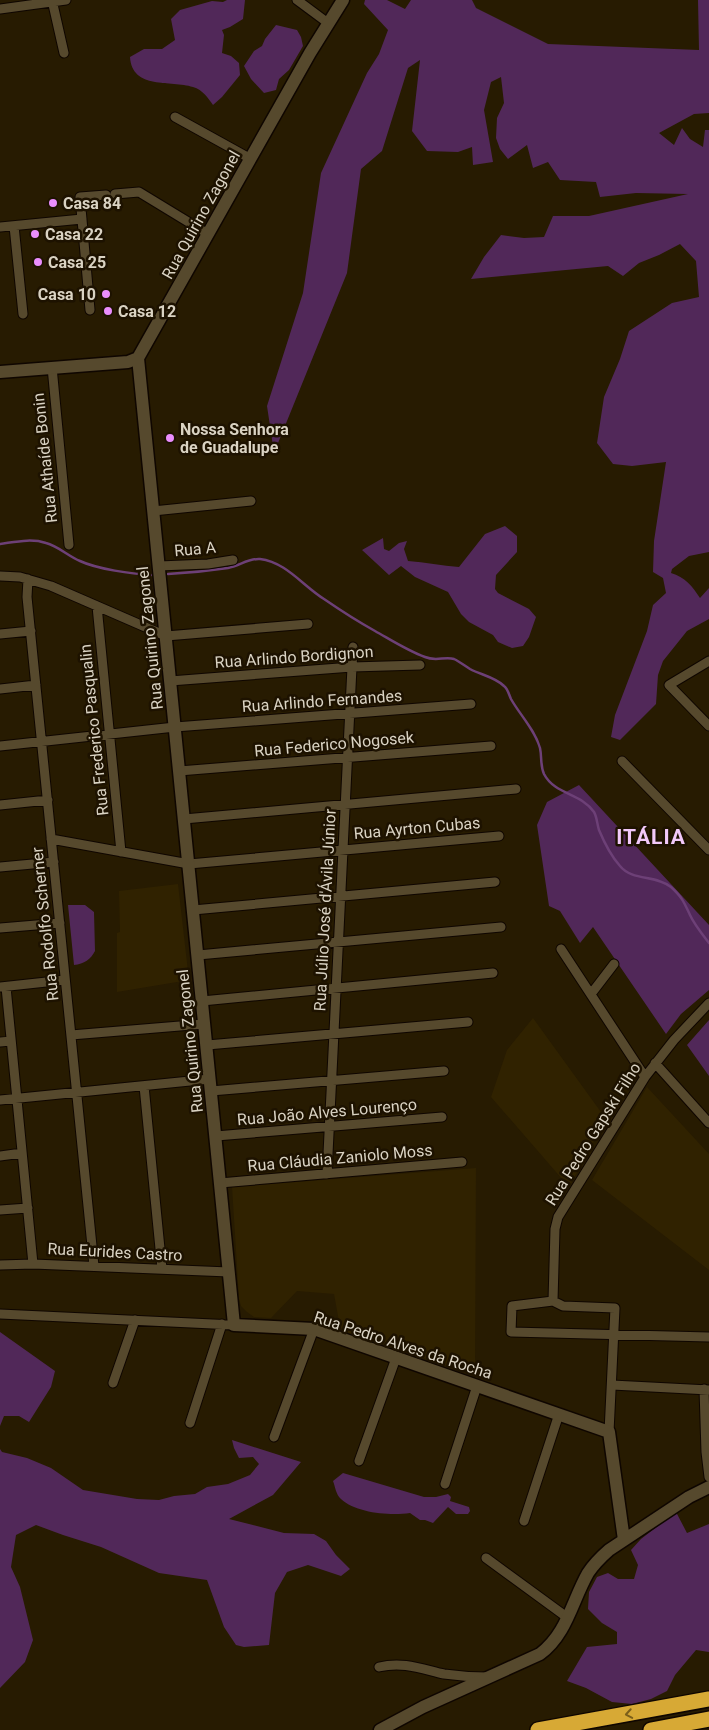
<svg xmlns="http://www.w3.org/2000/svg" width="709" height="1730" viewBox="0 0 709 1730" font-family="Roboto,sans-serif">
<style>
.built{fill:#302200}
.green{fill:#512859}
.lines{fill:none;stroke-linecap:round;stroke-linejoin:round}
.stream{stroke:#6d4077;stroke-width:2.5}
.street-casing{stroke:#0f0600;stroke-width:11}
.secondary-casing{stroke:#0f0600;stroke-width:15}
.highway-casing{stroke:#0f0600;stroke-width:18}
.street{stroke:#56492d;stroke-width:9}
.secondary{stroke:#56492d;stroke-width:12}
.highway{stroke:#d7a935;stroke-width:15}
.oneway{stroke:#7a5e1a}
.poi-dot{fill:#ea8dfd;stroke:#1d1200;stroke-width:2}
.labels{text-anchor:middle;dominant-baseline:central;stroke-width:5;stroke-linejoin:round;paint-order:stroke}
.poi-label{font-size:16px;font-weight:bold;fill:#dad3c3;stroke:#1d1200;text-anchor:start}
.street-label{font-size:16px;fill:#dad3c3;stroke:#1d1200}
.district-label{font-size:21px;font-weight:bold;letter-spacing:1px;fill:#f2c9fa;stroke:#1d1200}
</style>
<rect width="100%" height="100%" fill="#271b01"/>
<path class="built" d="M 178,884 L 189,980 L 117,992 L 117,933 L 120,932 L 119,891 Z
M 533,1018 L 606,1119 L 569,1187 L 491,1097 L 507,1050 Z
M 647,1087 L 709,1154 L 709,1270 L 592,1180 Z
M 476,1168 L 475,1375 L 347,1332 L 340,1327 L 334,1294 L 297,1291 L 271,1318 L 254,1317 L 247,1312 L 241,1306 L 239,1299 L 232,1187 Z"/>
<path class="green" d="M 227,0 L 245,0 L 243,19 L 230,27 L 222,30 L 224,35 L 222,53 L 231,56 L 239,63 L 240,75 L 222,97 L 213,105 C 208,98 203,90 193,87 C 171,80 132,90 130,57 L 144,49 L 162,49 L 175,40 L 171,19 L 180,10 L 212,1 L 223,2 Z
M 365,0 L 387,0 L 405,9 L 411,0 L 472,0 L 476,8 L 548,44 L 699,50 L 698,0 L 709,0 L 709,113 L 694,114 L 659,133 L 674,145 L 682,128 L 690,139 L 703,147 L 705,130 L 709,130 L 709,552 L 689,556 L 672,569 L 671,573 C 685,577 692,586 700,598 L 709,588 L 709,619 L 687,631 L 663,661 L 658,675 L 656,704 L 620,740 L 611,737 L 615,715 L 647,631 L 653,605 L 666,593 L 663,578 L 653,572 L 654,541 L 666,462 L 632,466 L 613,464 L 597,443 L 604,397 L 620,359 L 629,331 L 672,303 L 699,297 L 696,261 L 680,244 L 659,255 L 639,263 L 623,276 L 608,266 L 471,279 L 484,257 L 501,235 L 524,238 L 544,237 L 553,216 L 589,216 L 688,194 L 636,193 L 600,197 L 596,182 L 560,180 L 548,162 L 533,168 L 527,145 L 508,159 L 500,149 L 496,138 L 497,118 L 504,103 L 501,77 L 491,82 L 484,110 L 493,162 L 473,165 L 472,147 L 458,152 L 427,151 L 412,131 L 420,60 L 408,68 L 382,151 L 361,169 L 347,273 L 274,453 L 267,406 L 303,293 L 321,173 L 367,73 L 379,54 L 388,30 L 364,4 Z
M 276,25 L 297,30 L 301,37 L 303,46 L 289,70 L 279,79 L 276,90 L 264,93 L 251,79 L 244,66 L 254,51 L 262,46 L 265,39 Z
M 505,526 L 517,536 L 517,552 L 496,575 L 495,589 L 498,593 L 529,609 L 536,617 L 529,637 L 523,646 L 512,648 L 498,642 L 493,635 L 469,622 L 461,614 L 448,592 L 415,577 L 401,566 L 389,575 L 362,550 L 383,538 L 384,549 L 389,551 L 399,543 L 407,541 L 404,549 L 408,561 C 425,562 442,566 459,567 L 485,534 Z
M 579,785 L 709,925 L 709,990 L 681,1014 L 666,1034 L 593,927 L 580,943 L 560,911 L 549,906 L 537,825 L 547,802 Z
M 68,905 L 85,905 L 94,912 L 95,951 C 91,959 84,964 74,965 Z
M 709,1020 L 709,1076 L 687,1045 Z
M 0,1332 L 55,1371 L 51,1387 L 29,1422 L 19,1416 L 4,1416 L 0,1426 Z
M 232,1440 L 301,1462 L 273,1495 L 229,1519 L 284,1533 L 314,1534 L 326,1541 L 336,1555 L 350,1569 L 341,1576 L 308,1565 L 287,1572 L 275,1593 L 269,1645 L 244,1647 L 236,1645 L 224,1627 L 207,1580 L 159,1573 L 101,1547 L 63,1535 L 36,1525 L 16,1535 L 11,1567 L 20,1587 L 33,1640 L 25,1662 L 0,1688 L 0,1449 L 2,1452 L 27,1458 L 51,1468 L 83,1490 L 137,1499 L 159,1500 L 174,1496 L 195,1494 L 207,1487 L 228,1484 L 250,1475 L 259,1464 L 253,1457 L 239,1458 L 234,1448 Z
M 343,1473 L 424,1497 L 436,1497 L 448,1494 L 451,1497 L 450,1501 L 469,1507 L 470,1511 L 468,1514 L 456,1514 L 448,1507 L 433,1523 L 425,1520 L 420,1520 L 410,1513 C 390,1516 356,1513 341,1499 C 336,1495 335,1486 333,1481 Z
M 676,1512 L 687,1533 L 709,1524 L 709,1652 L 696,1650 L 675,1675 L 667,1691 L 651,1699 L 632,1704 L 612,1702 L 586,1688 L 567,1681 L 587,1647 L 617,1644 L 617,1632 L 602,1623 L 588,1609 L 589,1592 L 597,1577 L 608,1573 L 618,1579 L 634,1579 L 638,1565 L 631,1550 L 641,1539 Z"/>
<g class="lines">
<path class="stream" d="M 0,544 C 15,542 31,538 46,543 C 58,546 68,556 80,561 C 97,569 132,574 151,575
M 168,574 C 188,573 208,571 228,568 C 239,566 249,558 260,559 C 286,562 303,586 324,599 C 340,610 357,621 375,631 C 391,640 408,651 425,657 C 436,662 445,656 454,659 C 460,662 465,666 470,669 C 481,675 495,677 504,686 C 508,689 509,695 511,699 C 520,715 535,730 540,748 C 542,757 540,765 544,774 C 555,795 581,793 594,812 C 597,817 597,824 599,830 C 604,842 611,856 620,866 C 632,881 656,875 671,887 C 682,897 684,902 690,915 C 694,924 702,934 709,943"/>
<defs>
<path id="street" d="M 52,0 L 64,53
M 297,0 L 328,23
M 0,9 L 66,0
M 175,117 L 251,159
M 115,194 L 139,192 L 208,234
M 14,226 L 23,314
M 0,227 L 82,219
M 90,310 L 80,197 L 106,195
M 52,367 L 69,545
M 153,511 L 251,501
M 159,566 L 208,564 L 233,560
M 0,576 L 20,577 L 51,586 L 166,636 L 308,624
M 28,579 L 27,597 L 94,1266
M 97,606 L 121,852
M 0,634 L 31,631
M 709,661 L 669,685 L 709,726
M 170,681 L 352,667 L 420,665
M 0,689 L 36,685
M 0,746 L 175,727 L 471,704
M 622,761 L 709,850
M 179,771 L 491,746
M 0,805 L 48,800
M 184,819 L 516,789
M 51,839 L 189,864 L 499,836
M 0,867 L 54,862
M 193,910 L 495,882
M 0,928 L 60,923
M 561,949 L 645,1077
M 198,955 L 501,927
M 0,987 L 65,980
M 6,987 L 33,1264
M 591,994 L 614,964
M 202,1001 L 493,973
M 71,1035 L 204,1024
M 0,1042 L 11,1041
M 207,1045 L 468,1022
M 655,1063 L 709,1123
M 144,1086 L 162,1269
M 211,1091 L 444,1071
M 0,1100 L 210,1079
M 216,1136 L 442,1117
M 0,1156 L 22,1153
M 327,1174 L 353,647
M 220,1183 L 462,1162
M 0,1210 L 28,1208
M 0,1265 L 33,1264 L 229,1272
M 553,1301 L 555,1229 L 558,1217 L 645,1077 L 674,1040 L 709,1003
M 553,1301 L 512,1306 L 511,1332 L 709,1337
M 553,1301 L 563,1306 L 615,1308 L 609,1432
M 0,1314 L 234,1325
M 113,1383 L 135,1320
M 612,1385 L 709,1390
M 704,1389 L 706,1452 L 709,1477
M 190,1423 L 222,1324
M 274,1437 L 314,1329
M 359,1461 L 396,1358
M 445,1484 L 477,1386
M 524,1521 L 559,1414
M 486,1558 L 568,1618
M 379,1667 C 403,1661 422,1669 444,1674 C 458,1676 473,1677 487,1677"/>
<path id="secondary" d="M 343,0 L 310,53 L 138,358 L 234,1325 L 314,1329 L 609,1432 L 624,1540
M 0,372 L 128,362 L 138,358
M 380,1730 L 423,1707 L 540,1654 C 567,1634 572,1601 588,1573 C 594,1564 601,1557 609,1550 L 689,1497 L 709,1487"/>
<path id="highway" d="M 538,1730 L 709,1699
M 651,1730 L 709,1719"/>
</defs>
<use href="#street" class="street-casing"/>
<use href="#secondary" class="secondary-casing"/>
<use href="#highway" class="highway-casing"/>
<use href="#street" class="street"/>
<use href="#secondary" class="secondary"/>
<use href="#highway" class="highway"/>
</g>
<defs><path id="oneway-chevron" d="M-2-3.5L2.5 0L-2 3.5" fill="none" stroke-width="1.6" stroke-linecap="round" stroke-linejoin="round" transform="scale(1.25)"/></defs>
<use class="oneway" href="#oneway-chevron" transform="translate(629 1714) rotate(170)"/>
<g class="poi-dot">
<circle cx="53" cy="203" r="5"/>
<circle cx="35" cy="234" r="5"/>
<circle cx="38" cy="262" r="5"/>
<circle cx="106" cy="294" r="5"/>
<circle cx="108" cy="311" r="5"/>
<circle cx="170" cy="438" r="5"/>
</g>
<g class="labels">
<g class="poi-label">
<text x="63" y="203">Casa 84</text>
<text x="45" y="234">Casa 22</text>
<text x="48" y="262">Casa 25</text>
<text x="96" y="294" text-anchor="end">Casa 10</text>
<text x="118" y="311">Casa 12</text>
<text x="180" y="429">Nossa Senhora<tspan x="180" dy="18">de Guadalupe</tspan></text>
</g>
<g class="street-label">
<text transform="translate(201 215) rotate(-61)">Rua Quirino Zagonel</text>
<text transform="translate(45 458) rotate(-96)">Rua Athaíde Bonin</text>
<text transform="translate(195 549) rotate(-5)">Rua A</text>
<text transform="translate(150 638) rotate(-96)">Rua Quirino Zagonel</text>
<text transform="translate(294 657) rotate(-4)">Rua Arlindo Bordignon</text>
<text transform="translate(322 701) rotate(-4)">Rua Arlindo Fernandes</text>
<text transform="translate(94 730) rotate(-96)">Rua Frederico Pasqualin</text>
<text transform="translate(334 744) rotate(-5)">Rua Federico Nogosek</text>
<text transform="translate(417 828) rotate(-5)">Rua Ayrton Cubas</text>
<text transform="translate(325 910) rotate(-87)">Rua Júlio José d'Ávila Júnior</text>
<text transform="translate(45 924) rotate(-96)">Rua Rodolfo Scherner</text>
<text transform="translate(190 1041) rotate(-96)">Rua Quirino Zagonel</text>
<text transform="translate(327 1112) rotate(-5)">Rua João Alves Lourenço</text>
<text transform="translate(593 1134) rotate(-58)">Rua Pedro Gapski Filho</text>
<text transform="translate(340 1158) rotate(-5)">Rua Cláudia Zaniolo Moss</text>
<text transform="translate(115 1252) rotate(3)">Rua Eurides Castro</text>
<text transform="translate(403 1345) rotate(18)">Rua Pedro Alves da Rocha</text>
</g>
<g class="district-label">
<text x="651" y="837">ITÁLIA</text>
</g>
</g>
</svg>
